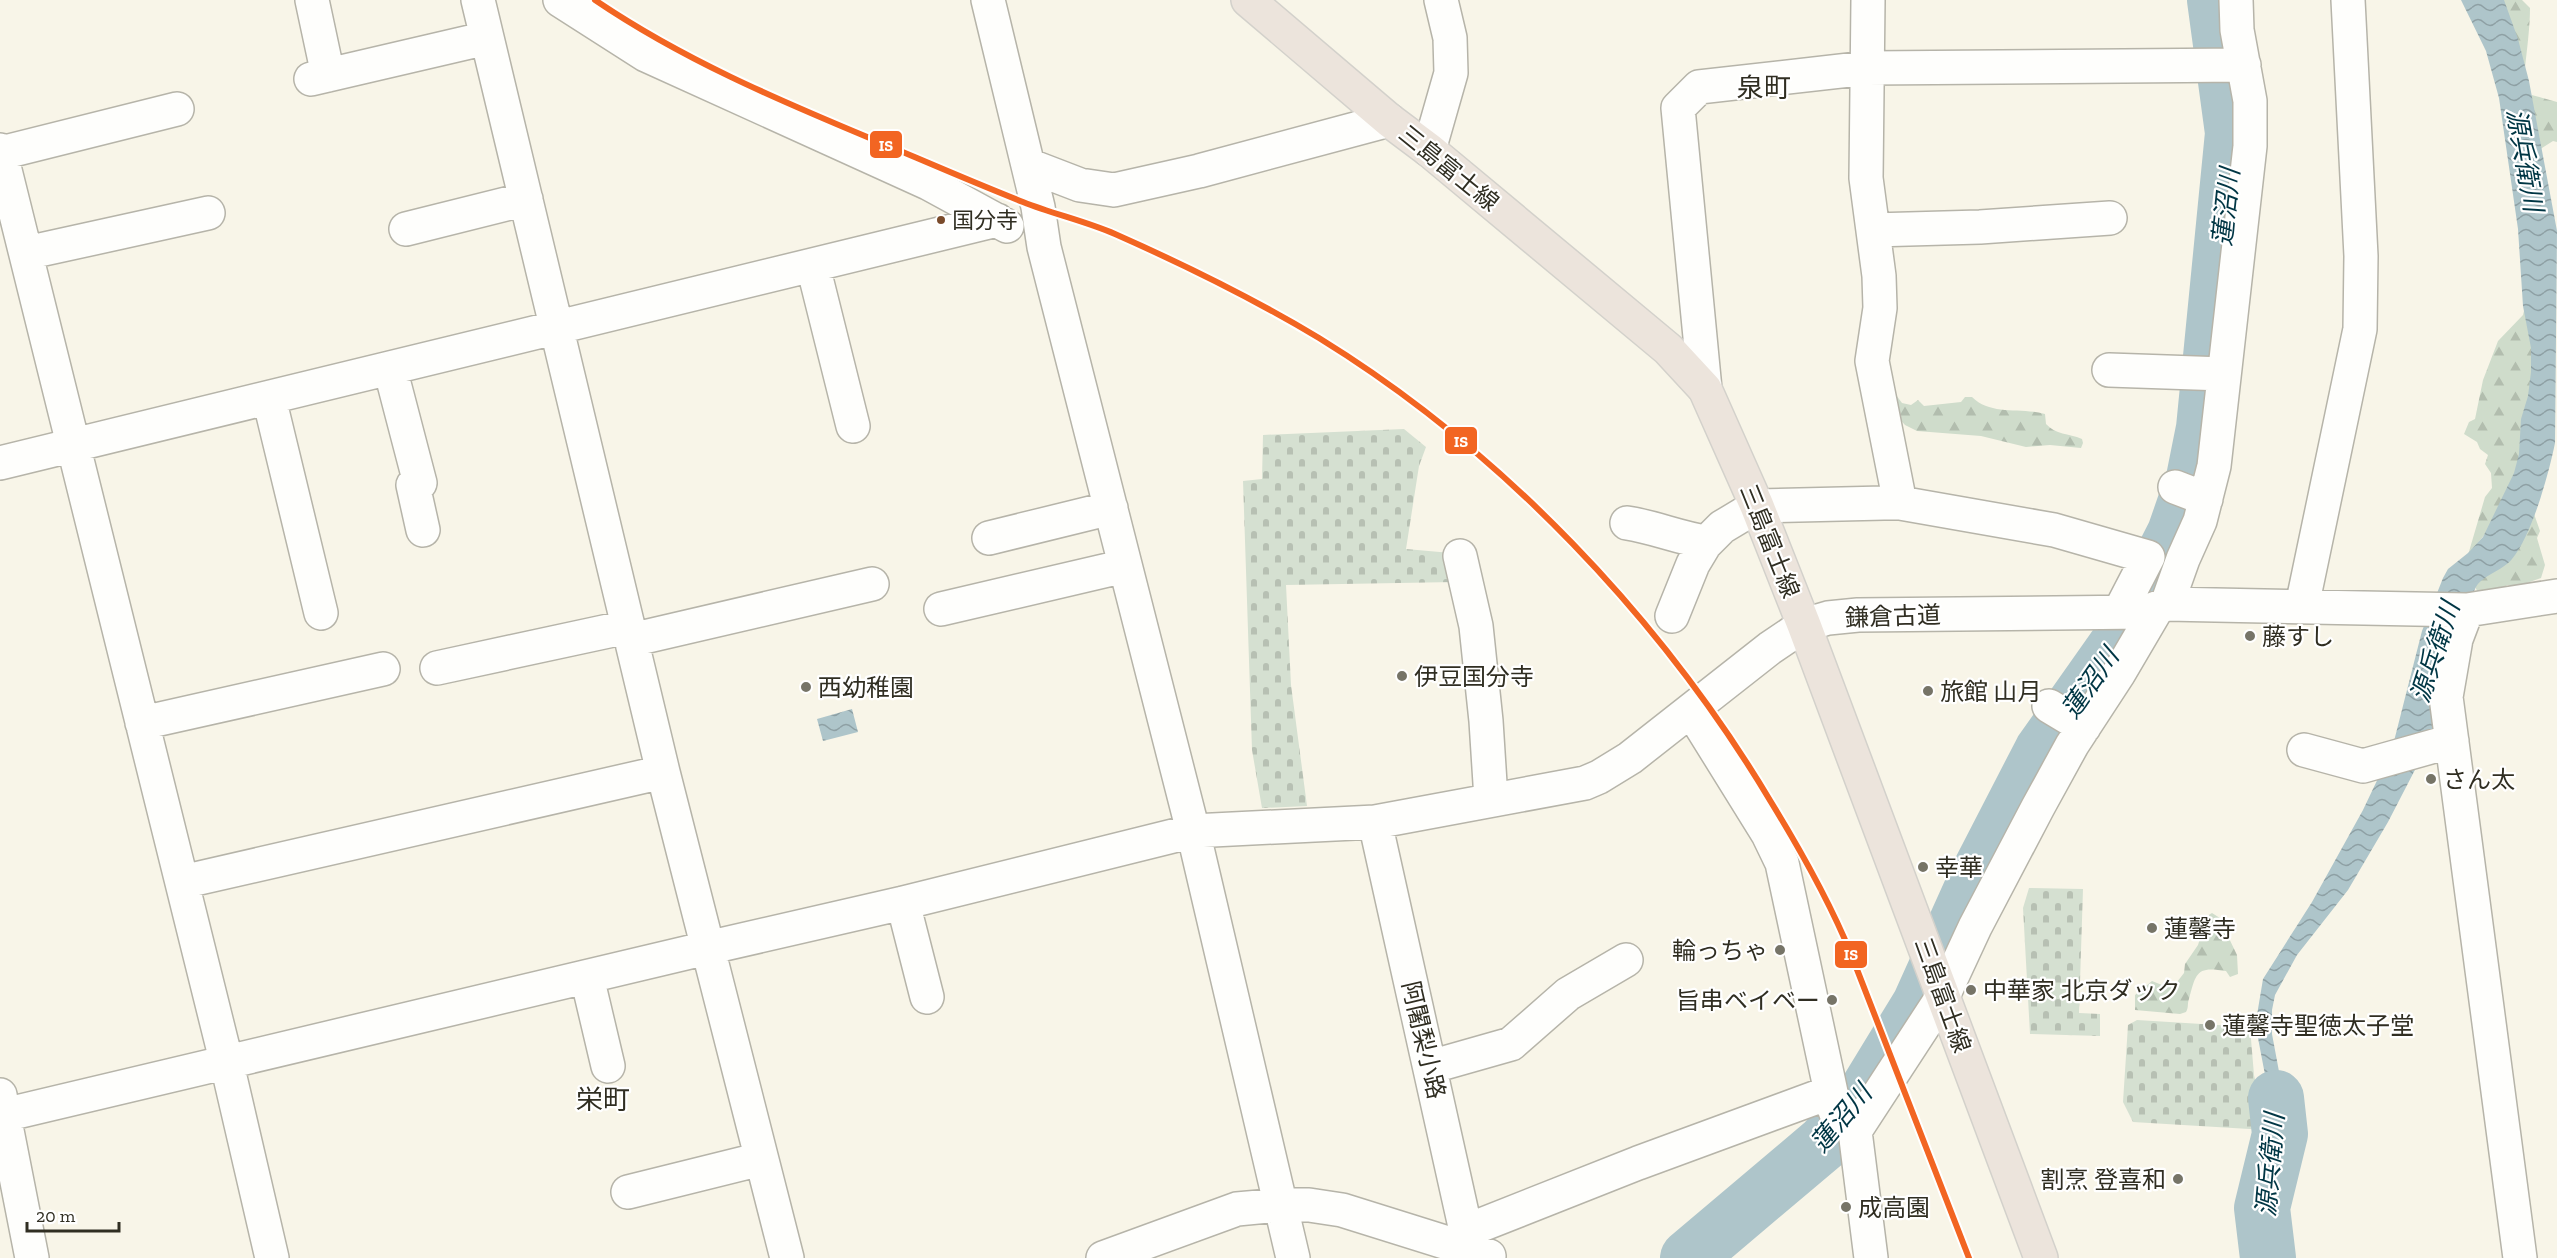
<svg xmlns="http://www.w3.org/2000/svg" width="2557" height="1258" viewBox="0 0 2557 1258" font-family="'Zilla Slab','Noto Sans JP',serif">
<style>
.forest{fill:url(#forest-firs)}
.cemetery{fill:url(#cemetery-stones)}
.water{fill:url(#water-waves)}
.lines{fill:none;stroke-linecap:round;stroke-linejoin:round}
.river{stroke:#aec5ca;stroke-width:56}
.minor-casing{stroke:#b6b4a9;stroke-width:36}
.major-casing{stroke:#d3d1cb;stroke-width:36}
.minor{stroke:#fefefc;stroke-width:33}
.major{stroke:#ece4dc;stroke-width:33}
.rail-1-casing{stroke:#fff;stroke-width:10}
.rail-1{stroke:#f26522;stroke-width:6}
.bus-dot{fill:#7a4b2a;stroke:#fff;stroke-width:2}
.poi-dot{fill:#767467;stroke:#fff;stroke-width:2}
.labels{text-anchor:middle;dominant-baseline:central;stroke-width:4.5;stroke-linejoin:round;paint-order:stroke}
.bus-label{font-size:22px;fill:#302e22;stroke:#fff;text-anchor:start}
.street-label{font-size:24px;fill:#302e22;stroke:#fff}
.poi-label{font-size:24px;fill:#302e22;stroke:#fff;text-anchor:start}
.water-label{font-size:26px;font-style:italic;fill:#003644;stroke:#fff}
.quarter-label{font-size:27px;fill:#302e22;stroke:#fff}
.line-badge{stroke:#fff;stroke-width:2}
.badge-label{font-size:16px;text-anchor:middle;font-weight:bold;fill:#fff}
</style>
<defs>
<pattern id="forest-firs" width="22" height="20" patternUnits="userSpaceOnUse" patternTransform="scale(1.5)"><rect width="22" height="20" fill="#cfdccb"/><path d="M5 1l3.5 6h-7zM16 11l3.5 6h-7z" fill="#b2bdae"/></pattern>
<pattern id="cemetery-stones" width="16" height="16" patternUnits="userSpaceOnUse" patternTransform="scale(1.5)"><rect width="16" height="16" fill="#d5e0d1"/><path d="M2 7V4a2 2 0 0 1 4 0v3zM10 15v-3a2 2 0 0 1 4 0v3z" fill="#b7c0b3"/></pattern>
<pattern id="water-waves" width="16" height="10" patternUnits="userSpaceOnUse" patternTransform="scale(1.5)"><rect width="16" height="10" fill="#aec5ca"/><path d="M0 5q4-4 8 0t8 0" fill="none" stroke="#8ea0a4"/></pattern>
</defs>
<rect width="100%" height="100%" fill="#f8f5e8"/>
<path class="forest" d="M 2488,0 L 2522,0 L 2530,8 C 2530,27 2527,49 2525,68 Z
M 2528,94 L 2557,102 L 2557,142 L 2553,141 L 2539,150 Z
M 2519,234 L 2541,316 L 2522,449 L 2507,507 L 2468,555 L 2485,497 L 2492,488 L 2491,473 L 2485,464 L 2488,455 L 2480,449 L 2477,442 L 2464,434 L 2469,422 L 2475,419 L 2483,380 L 2498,341 L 2523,315 L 2527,298 Z
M 1896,395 L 1902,403 L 1911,405 L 1918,400 L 1924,406 L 1961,402 L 1965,397 L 1972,397 C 1991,416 2020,407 2045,414 L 2046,424 C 2056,435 2068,433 2082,439 L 2083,443 L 2081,448 L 2050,445 L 2026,447 L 1981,436 L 1917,431 L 1905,425 L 1898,417 L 1894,399 Z
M 2533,511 L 2540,531 L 2537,538 L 2545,565 L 2541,578 L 2521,585 L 2507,585 L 2497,596 L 2488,597 L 2477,591 L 2475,586 Z
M 2212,913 L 2223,920 L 2225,930 L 2237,955 L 2238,974 L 2230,977 L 2226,971 C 2197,966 2196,972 2189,999 C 2187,1004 2189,1007 2186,1012 L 2180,1014 L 2135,1010 L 2135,995 L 2152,981 L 2162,985 L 2177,982 L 2184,973 L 2185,964 L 2198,945 L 2207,916 Z"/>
<path class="cemetery" d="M 1404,429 L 1426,447 L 1419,466 L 1406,549 L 1451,553 L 1455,582 L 1286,585 L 1291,685 L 1307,806 L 1262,808 L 1252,750 L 1243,481 L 1262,479 L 1263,435 Z
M 2029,888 L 2083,889 L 2079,1013 L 2100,1014 L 2100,1036 L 2030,1034 L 2023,908 Z
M 2137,1020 L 2250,1027 L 2254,1075 L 2266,1130 L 2133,1122 L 2123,1102 L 2128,1025 Z"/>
<path class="water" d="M 2461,0 L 2504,0 L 2518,39 L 2529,81 L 2557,231 L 2555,443 C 2549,473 2532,535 2512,559 C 2502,571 2483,575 2476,587 C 2457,625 2446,682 2433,724 L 2433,735 L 2388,822 L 2348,890 L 2297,955 L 2275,995 L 2272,1010 L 2272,1034 L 2289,1125 L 2272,1173 L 2266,1171 L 2275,1139 L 2274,1122 L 2258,1038 L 2257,1015 L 2263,979 L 2312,902 L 2363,810 L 2392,749 L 2422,631 L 2443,578 L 2448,569 L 2468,553 L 2483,537 L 2514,473 L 2519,454 L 2521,419 L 2528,396 L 2531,372 L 2531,348 L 2523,306 L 2518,229 L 2499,98 L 2486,51 Z
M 852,709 L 858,732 L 823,741 L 817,719 Z"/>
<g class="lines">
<path class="river" d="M 1688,1258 L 1824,1143 L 1859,1104 L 1920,1004 L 1979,873 L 2042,751 L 2121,639 L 2175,533 L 2194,478 L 2204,428 L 2233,133 L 2215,0
M 2268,1258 L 2262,1208 L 2280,1134 L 2276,1098"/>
<defs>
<path id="minor" d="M 312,0 L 328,75
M 478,0 L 663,772 L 787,1258
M 560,0 L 646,55 L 928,183 L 1007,226
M 988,0 L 1038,207 L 1044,247 L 1193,831 L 1293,1258
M 1868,0 L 1866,178 L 1879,276 L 1880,308 L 1872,361 L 1900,503
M 311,79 L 487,38
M 0,150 L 227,1064 L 272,1258
M 1429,150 L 1451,73 L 1450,38 L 1441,0
M 1,153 L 177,109
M 1028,165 L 1080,185 L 1114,190 L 1199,171 L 1389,120
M 406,229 L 526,199
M 1873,230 L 1980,227 L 2110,218
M 26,253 L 208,213
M 813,266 L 853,426
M 390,368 L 420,483 L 413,485 L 423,530
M 2109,370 L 2224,374
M 1705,389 L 1678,108 L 1699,87 L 1867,68 L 2244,65
M 269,398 L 321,613
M 0,463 L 997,220
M 2175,487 L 2206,499
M 1627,523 C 1654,527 1679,538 1706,542
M 989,538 L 1111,508
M 1460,556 L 1476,626 L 1486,721 L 1491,799
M 2167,604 L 2183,559 L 2200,521 L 2214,466 L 2250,146 L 2250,101 L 2237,30 L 2236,0
M 2302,606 L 2360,329 L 2361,256 L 2348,0
M 941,609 L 1125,566
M 2467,610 L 2456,639 L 2446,697 L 2520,1258
M 1672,616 L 1693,564 L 1705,544 L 1722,527 L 1757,506 L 1884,503 L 1900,503 L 2054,530 L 2148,557 L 2120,611
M 631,640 L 872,584
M 437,668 L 627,627
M 2049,706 L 2084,727
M 1691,710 L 1768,834 L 1782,863 L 1835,1111 L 1855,1131 L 1871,1258
M 142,723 L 383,669
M 2304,750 L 2363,766 L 2452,741
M 1375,822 L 1472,1258
M 182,882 L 663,772
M 903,903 L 927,997
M 587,977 L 608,1066
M 1430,1067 L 1511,1044 L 1568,994 L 1626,960
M 0,1095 L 32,1258
M 0,1116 L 707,948 L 903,903 L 1193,831 L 1375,822 L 1585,783 L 1599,777 L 1630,758 L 1770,648 L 1804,625 L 1828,618 L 1858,615 L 2146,612 L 2167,604 L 2467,610 L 2557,596
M 1855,1131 L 1943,996 L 1975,927 L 2038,807 L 2072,745 L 2119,673 L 2156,610
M 628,1192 L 761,1159
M 1466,1231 L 1638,1163 L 1831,1092
M 1103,1258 L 1237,1209 L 1280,1205 L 1309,1205 L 1342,1210 L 1489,1256"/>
<path id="major" d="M 1248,0 L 1389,120 L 1429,150 L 1668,349 L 1705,389 L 1757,506 L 1804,625 L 2041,1258"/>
</defs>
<use href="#minor" class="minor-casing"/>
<use href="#major" class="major-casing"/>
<use href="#minor" class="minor"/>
<use href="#major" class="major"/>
<defs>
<path id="rail-1" d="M 595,0 C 682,59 776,99 872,139 C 922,160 972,182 1023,202 C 1053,214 1085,221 1115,234 C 1185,265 1254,299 1319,338 C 1501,450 1662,619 1771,802 C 1801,851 1829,900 1851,954 L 1969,1258"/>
</defs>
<use href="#rail-1" class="rail-1-casing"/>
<use href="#rail-1" class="rail-1"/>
</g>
<circle class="bus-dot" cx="941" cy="220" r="5"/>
<g class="poi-dot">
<circle cx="2250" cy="636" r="6"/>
<circle cx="1402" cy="676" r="6"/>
<circle cx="806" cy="687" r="6"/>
<circle cx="1928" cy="691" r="6"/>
<circle cx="2431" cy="779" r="6"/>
<circle cx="1923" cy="867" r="6"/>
<circle cx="2152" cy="928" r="6"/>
<circle cx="1780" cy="950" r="6"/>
<circle cx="1971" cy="990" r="6"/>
<circle cx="1832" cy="1000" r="6"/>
<circle cx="2210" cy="1025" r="6"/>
<circle cx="2178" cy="1179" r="6"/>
<circle cx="1846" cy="1207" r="6"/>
</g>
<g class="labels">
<g class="bus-label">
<text x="952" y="220">国分寺</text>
</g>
<g class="street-label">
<text transform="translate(1449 168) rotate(39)">三島富士線</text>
<text transform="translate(1770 541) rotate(68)">三島富士線</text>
<text transform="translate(1893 616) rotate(-2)">鎌倉古道</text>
<text transform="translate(1943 995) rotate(70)">三島富士線</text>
<text transform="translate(1424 1040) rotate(77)">阿闍梨小路</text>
</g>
<g class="poi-label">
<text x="2262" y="636">藤すし</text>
<text x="1414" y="676">伊豆国分寺</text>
<text x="818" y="687">西幼稚園</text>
<text x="1940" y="691">旅館 山月</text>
<text x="2443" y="779">さん太</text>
<text x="1935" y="867">幸華</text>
<text x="2164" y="928">蓮馨寺</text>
<text x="1768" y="950" text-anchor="end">輪っちゃ</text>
<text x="1983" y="990">中華家 北京ダック</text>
<text x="1820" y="1000" text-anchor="end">旨串ベイベー</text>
<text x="2222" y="1025">蓮馨寺聖徳太子堂</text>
<text x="2166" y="1179" text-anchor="end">割烹 登喜和</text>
<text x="1858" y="1207">成高園</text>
</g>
<g class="water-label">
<text transform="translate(2525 160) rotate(80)">源兵衛川</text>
<text transform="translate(2226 207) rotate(-84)">蓮沼川</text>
<text transform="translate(2435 652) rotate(-72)">源兵衛川</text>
<text transform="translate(2090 683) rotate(-55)">蓮沼川</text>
<text transform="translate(1841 1118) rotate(-50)">蓮沼川</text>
<text transform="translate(2270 1165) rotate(-85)">源兵衛川</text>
</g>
<g class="quarter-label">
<text x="1764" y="88">泉町</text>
<text x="603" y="1100">栄町</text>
</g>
</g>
<g class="line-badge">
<rect x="869" y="130" width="34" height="29" rx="6" fill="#f26522"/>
<rect x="1444" y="426" width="34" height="29" rx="6" fill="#f26522"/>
<rect x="1834" y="940" width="34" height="29" rx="6" fill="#f26522"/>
</g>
<g class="badge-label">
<text x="886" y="151">IS</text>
<text x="1461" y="447">IS</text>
<text x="1851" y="960">IS</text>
</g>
<path d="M27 1222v9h92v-9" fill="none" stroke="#302e22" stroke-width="3"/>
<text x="36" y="1222" font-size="18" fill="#302e22" stroke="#ffffff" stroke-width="4.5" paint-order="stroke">20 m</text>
</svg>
